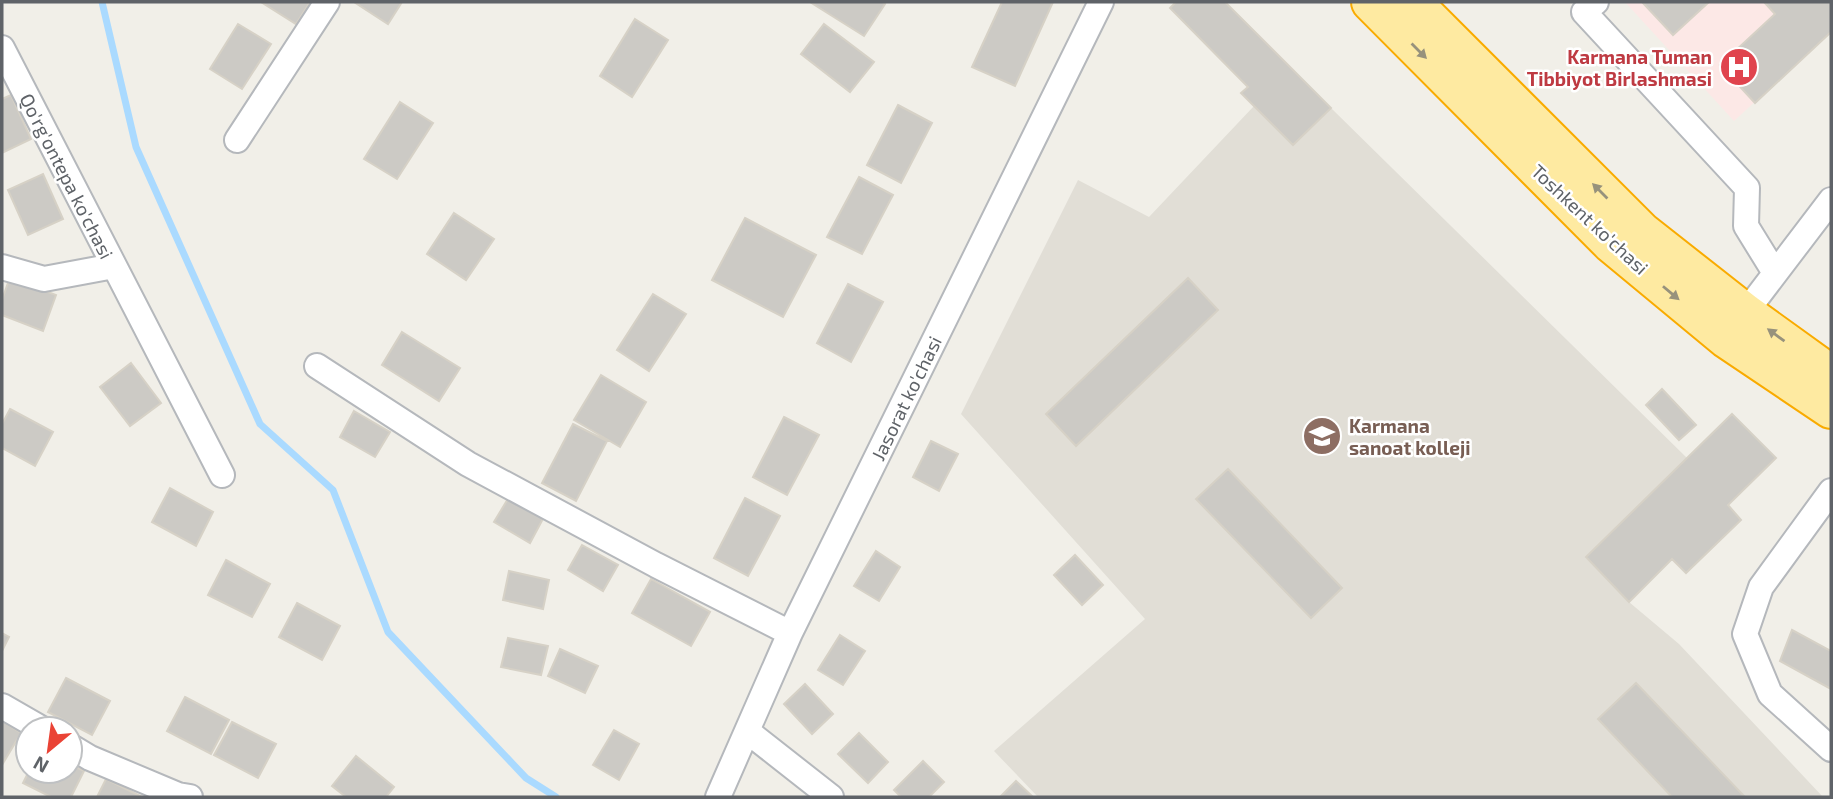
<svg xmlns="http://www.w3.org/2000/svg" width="1833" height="799" viewBox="0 0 1833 799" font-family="'Exo 2',sans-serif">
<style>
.education{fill:#e1ded6}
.medical{fill:#fce8e6}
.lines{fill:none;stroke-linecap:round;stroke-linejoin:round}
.stream{stroke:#aadaff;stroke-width:7}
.building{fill:#cccac5;stroke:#d6d1c6;stroke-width:2}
.minor-casing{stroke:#b5b8bc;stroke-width:28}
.trunk-casing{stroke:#f9ab00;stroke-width:42}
.minor{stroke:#fff;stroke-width:24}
.trunk{stroke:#feeaa1;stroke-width:38}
.oneway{fill:#97927c}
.labels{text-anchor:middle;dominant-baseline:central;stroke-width:5;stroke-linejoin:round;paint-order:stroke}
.health-label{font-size:19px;font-weight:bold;fill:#be3a42;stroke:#fff;text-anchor:end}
.street-label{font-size:19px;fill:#5f6368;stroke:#fff}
.education-label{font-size:19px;font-weight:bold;fill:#785e54;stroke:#fff;text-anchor:start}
</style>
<rect width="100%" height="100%" fill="#f1efe8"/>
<path class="education" d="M 1254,106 L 1293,145 L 1331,108 L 1687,458 L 1586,558 L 1629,602 L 1679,644 L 1823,797 L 1038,797 L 994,751 L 1145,619 L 961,414 L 1078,180 L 1149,217 Z"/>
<path class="medical" d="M 1625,2 L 1831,2 L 1831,32 L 1734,121 Z"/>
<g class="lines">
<path class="stream" d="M 102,2 L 136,147 L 260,424 L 333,490 L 388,632 L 526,778 L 556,797"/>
</g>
<path class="building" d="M 261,2 L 310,2 L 296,24 Z
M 354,2 L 402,2 L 388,24 Z
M 810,2 L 882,2 L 885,4 L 864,36 Z
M 1002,2 L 1053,2 L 1015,86 L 972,67 Z
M 1176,2 L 1225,2 L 1331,108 L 1293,145 L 1241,93 L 1248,87 L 1170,8 Z
M 1642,2 L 1709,2 L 1673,35 Z
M 1764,2 L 1831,2 L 1831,32 L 1755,103 L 1720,65 L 1775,14 Z
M 635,19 L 668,40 L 632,97 L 600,76 Z
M 238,24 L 271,44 L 242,89 L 210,69 Z
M 824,24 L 874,62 L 850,92 L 801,54 Z
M 11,95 L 31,139 L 2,153 L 2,99 Z
M 400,102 L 433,123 L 397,179 L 364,159 Z
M 898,105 L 932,123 L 901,183 L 867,165 Z
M 43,174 L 63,219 L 28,235 L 8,190 Z
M 859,177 L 893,195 L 862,254 L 827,237 Z
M 454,213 L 494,239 L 466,280 L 427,254 Z
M 745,218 L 816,255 L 783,317 L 712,280 Z
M 10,277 L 56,295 L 43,331 L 2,315 L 2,300 Z
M 1188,278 L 1218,310 L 1076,446 L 1046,414 Z
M 848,284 L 883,302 L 851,362 L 817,343 Z
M 653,294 L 686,314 L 649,371 L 617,350 Z
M 402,332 L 460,368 L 439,401 L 382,365 Z
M 131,363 L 161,403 L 130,426 L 100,387 Z
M 601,375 L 646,402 L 620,447 L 574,420 Z
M 1662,389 L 1696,425 L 1679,440 L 1646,405 Z
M 10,409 L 53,432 L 35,466 L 2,448 L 2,424 Z
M 354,411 L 390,432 L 375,457 L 340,437 Z
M 1732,414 L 1776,458 L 1728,505 L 1741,520 L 1686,573 L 1672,559 L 1629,602 L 1586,557 Z
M 784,417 L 819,435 L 787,495 L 753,477 Z
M 573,424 L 607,441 L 576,501 L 542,483 Z
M 931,441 L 958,454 L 939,491 L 913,477 Z
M 1228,469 L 1342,588 L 1311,618 L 1196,499 Z
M 170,488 L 213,512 L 196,546 L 152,522 Z
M 509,497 L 544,517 L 530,543 L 494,522 Z
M 745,498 L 780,516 L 748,576 L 714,558 Z
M 582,545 L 618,565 L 603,591 L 568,570 Z
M 876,551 L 900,567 L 879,601 L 854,586 Z
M 1075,555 L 1103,585 L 1082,605 L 1054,575 Z
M 226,560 L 270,584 L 252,617 L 208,595 Z
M 509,571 L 549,580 L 543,609 L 503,600 Z
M 651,579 L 710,612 L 691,646 L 632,613 Z
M 297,603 L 340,626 L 322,660 L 279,637 Z
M 1792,630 L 1831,651 L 1831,689 L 1780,661 Z
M 2,633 L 9,637 L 2,651 Z
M 840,635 L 865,651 L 843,685 L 818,670 Z
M 508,638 L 548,646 L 541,675 L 501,667 Z
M 560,649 L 598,666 L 585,693 L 548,676 Z
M 66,678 L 110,701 L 92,735 L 48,712 Z
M 1636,683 L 1745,797 L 1672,797 L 1598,719 Z
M 805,684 L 833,714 L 812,734 L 784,704 Z
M 185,697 L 229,720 L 211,754 L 167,731 Z
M 2,721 L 21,733 L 2,765 Z
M 232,722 L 276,744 L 258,778 L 214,755 Z
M 614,730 L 639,744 L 619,780 L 593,765 Z
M 859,733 L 888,762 L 868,783 L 838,754 Z
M 356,756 L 394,787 L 386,797 L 346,797 L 332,786 Z
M 923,761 L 944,782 L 929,797 L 901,797 L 894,790 Z
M 70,764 L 84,771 L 71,797 L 51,797 L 23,783 L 29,771 L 70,771 Z
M 106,779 L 142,797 L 97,797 Z
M 1016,781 L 1033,797 L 1000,797 Z"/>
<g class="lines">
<defs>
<path id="minor" d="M 1596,2 L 1584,12 L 1747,188 L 1746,226 L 1775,273
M 2,48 L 222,475
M 237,140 L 327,2
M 2,267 L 44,279 L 114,266
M 1745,313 L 1831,200
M 317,366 L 468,464 L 656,565 L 790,633
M 1831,491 L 1761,587 L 1745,634 L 1770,694 L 1831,749
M 2,706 L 42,729
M 747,731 L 831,797
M 70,746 L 90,758 L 178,795 L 190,797
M 718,797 L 790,633 L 1101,2"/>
<path id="trunk" d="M 1371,2 L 1611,243 L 1727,339 L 1831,409
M 1412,2 L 1642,232 L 1745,313 L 1831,375"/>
</defs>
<use href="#minor" class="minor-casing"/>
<use href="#trunk" class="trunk-casing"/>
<use href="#minor" class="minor"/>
<use href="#trunk" class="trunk"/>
</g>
<defs><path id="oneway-solid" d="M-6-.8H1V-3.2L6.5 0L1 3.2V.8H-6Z" transform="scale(1.75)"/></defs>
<g class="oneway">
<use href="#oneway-solid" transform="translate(1419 51) rotate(45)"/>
<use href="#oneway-solid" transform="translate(1600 191) rotate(-135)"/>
<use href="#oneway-solid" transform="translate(1671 293) rotate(40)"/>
<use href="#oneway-solid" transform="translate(1776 335) rotate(-144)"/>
</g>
<defs>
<symbol id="hospital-disc" viewBox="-11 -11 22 22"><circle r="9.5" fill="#e0444e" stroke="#fff"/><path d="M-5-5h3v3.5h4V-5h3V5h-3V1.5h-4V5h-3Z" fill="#fff"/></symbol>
<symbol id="university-disc" viewBox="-11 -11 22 22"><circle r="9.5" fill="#8d6e63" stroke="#fff"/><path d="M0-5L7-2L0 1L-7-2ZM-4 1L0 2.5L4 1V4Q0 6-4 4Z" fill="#fff"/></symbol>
</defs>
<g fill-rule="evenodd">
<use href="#hospital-disc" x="1717" y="45" width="44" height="44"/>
<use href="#university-disc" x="1300" y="414" width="44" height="44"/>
</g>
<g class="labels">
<g class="health-label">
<text x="1712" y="56">Karmana Tuman<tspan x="1712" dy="22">Tibbiyot Birlashmasi</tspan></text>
</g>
<g class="street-label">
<text transform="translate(67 176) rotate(63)">Qo'rg'ontepa ko'chasi</text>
<text transform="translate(1590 219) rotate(43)">Toshkent ko'chasi</text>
<text transform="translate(906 398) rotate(-64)">Jasorat ko'chasi</text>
</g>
<g class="education-label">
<text x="1349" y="425">Karmana<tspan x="1349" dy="22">sanoat kolleji</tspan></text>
</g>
</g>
<rect width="1833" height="799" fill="none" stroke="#5f6368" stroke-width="7"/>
<g transform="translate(49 750) rotate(209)"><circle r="33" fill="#ffffff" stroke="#bfc1c3" stroke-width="2"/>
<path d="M0-5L12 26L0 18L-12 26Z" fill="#ea4335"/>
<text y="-10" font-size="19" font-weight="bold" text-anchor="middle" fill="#5f6368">N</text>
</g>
</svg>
